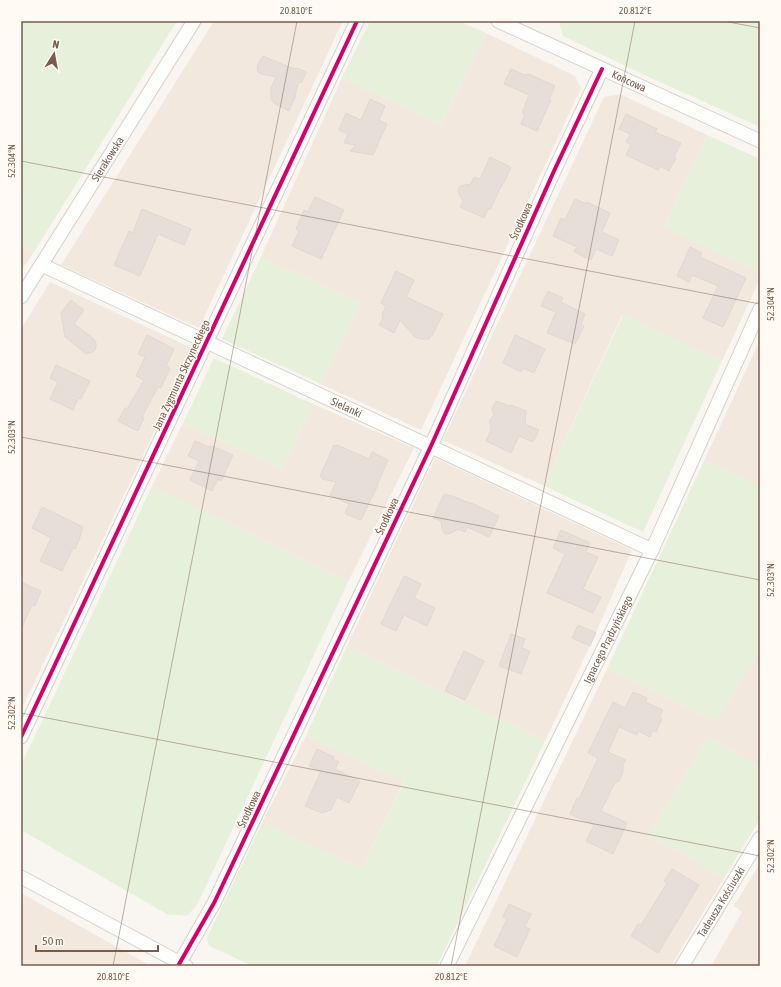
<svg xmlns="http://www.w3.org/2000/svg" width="781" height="987" viewBox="0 0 781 987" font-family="'Asap Condensed',sans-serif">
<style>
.residential{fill:#f2e8de}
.green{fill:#e7f0db}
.building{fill:#e6ded7;stroke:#e2d8d2}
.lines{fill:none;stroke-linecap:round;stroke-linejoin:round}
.street-casing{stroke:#d7d1cb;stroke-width:15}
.street{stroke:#fefefd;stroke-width:13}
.cycleway-casing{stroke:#fffaf3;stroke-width:6}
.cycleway{stroke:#d6006c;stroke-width:4}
.ticks{fill:none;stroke:#7a5c4d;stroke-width:1;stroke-opacity:0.45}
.labels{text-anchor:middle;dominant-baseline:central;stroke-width:3;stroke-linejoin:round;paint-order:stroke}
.street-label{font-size:11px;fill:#7a5c4d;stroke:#fffaf3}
.neatline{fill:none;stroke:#7a5c4d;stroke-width:1.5}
.ticks-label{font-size:10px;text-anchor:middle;fill:#7a5c4d}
</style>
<rect width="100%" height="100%" fill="#f9f5f0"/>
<path class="residential" d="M 214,21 L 343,21 L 199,328 L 61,265 Z
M 486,33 L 575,76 L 581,88 L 421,430 L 321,384 L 361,303 L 261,257 L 342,78 L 441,125 Z
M 620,94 L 707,135 L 664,227 L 760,272 L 760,279 L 722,361 L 622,315 L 544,486 L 443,440 L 604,97 Z
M 21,246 L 34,252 L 21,271 Z
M 50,282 L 194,349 L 21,710 L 21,329 Z
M 760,340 L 760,486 L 704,461 Z
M 313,404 L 414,448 L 348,582 L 152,486 L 183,423 L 281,469 Z
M 435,458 L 632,550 L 590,646 L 545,741 L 347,646 Z
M 760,649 L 760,767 L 708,737 L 649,835 L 724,878 L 671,966 L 465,966 L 607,669 L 717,721 Z
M 306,736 L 404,781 L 362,869 L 262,823 Z
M 760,863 L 760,966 L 711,966 L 742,912 L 734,906 Z
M 21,893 L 149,965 L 149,966 L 21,966 Z"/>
<path class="green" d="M 21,21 L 177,21 L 34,252 L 21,246 Z
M 370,21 L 459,21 L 486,33 L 441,125 L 342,78 Z
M 559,21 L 760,21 L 760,127 L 640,73 L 563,36 Z
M 707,135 L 760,159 L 760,272 L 664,227 Z
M 261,257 L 361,303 L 321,384 L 222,339 Z
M 623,315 L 722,361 L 643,532 L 544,486 Z
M 214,358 L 313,404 L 281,469 L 183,423 Z
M 704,461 L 760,486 L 760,649 L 717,721 L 607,669 Z
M 152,486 L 348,582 L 197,905 L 187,916 L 167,914 L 21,830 L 21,764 L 45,715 Z
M 347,646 L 545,741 L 437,966 L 253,966 L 209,946 L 207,938 L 262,823 L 362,869 L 404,782 L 306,736 Z
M 708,737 L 760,767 L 760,819 L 724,878 L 649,835 Z"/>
<path class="building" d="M 263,56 L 294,69 L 297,68 L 306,72 L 302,82 L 298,83 L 295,97 L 289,111 L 275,104 L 271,100 L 271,88 L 276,77 L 262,74 L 259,73 L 257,70 L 258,64 Z
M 511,69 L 525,75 L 529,74 L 555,86 L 549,99 L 551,100 L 537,131 L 521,124 L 525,114 L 522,113 L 529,95 L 504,84 Z
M 370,99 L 385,106 L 379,120 L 387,124 L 373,155 L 350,151 L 356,145 L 344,143 L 348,134 L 339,130 L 346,113 L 361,120 Z
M 626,114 L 657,129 L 655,132 L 681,143 L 674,157 L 676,158 L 669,171 L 660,166 L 658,170 L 626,155 L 631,145 L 626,142 L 630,134 L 619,129 Z
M 490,157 L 511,167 L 504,183 L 503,182 L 490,210 L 488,209 L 484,218 L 460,207 L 463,201 L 459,194 L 458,190 L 460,186 L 471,184 L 474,177 L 480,179 Z
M 315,197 L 344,210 L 321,259 L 292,246 L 299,231 L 296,229 L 304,210 L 308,212 Z
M 575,199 L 587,204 L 587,202 L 610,213 L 602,232 L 619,240 L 612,256 L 596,249 L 591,260 L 574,252 L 577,247 L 553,236 L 561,218 L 565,220 Z
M 142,209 L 191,229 L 184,245 L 158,234 L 140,276 L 114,265 L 129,231 L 133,233 Z
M 690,247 L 702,253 L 700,257 L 746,278 L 723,327 L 703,318 L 718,286 L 692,275 L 689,282 L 677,276 Z
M 396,271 L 414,280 L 406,297 L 443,314 L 432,336 L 430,336 L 429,339 L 421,339 L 415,337 L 400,320 L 394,333 L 379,325 L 383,318 L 382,315 L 386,306 L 381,303 Z
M 548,291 L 563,298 L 561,302 L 585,314 L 581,325 L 584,326 L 575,344 L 547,333 L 556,312 L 541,306 Z
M 71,300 L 84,310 L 74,324 L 93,338 L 96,343 L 96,347 L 95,350 L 93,352 L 86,354 L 65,337 L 61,313 Z
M 147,335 L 174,349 L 166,366 L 170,368 L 161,388 L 158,387 L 142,417 L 144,418 L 138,431 L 118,421 L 125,408 L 127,409 L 144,380 L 136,376 L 145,357 L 138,354 Z
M 515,335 L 545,349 L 534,373 L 523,368 L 521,372 L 503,363 Z
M 56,365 L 90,381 L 81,399 L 78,398 L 73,410 L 50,399 L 58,382 L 50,378 Z
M 496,401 L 510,406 L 511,405 L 526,411 L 525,424 L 539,430 L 533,442 L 519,436 L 511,453 L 486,441 L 491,430 L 490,423 L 490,420 L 494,415 L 492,409 Z
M 195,441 L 209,447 L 212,446 L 233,455 L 221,481 L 218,479 L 212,491 L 190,480 L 199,461 L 188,456 Z
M 334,445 L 336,446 L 337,445 L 369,459 L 372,452 L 388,460 L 377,485 L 378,485 L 361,520 L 348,515 L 345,513 L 349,504 L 330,495 L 336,482 L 322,479 L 323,478 L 320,476 Z
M 444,494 L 455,497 L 467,502 L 474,504 L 499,516 L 489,537 L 467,527 L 465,532 L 458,529 L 451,533 L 445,534 L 442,529 L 441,521 L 433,518 Z
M 42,507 L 83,527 L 79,540 L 75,549 L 73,548 L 62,571 L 40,561 L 51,538 L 32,528 Z
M 561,530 L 590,543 L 586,552 L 598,557 L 583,589 L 601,597 L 593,613 L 547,593 L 565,554 L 553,548 Z
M 404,576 L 421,584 L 414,598 L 435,608 L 427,626 L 404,615 L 396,631 L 381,624 Z
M 21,582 L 41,591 L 35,606 L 32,605 L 21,629 Z
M 578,625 L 596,633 L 590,646 L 572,638 Z
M 511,634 L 525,639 L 522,648 L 530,651 L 521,674 L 499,666 Z
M 464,651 L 484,661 L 465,700 L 445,691 Z
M 633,692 L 647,698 L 645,702 L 663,710 L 659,718 L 662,719 L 656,732 L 653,730 L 650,737 L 638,731 L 637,735 L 619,727 L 608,752 L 626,760 L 623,764 L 623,772 L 621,777 L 619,781 L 614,784 L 601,811 L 627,823 L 613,854 L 586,841 L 594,825 L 570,814 L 577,798 L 579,799 L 598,758 L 588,753 L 613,702 L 625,708 Z
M 317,749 L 334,757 L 333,759 L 339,762 L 335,769 L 360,781 L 349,803 L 337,797 L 331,810 L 322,813 L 305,806 L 321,771 L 309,766 Z
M 672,869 L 699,885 L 658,953 L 631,936 L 638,924 L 641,925 L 667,883 L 664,881 Z
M 509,904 L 531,914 L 525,927 L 530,929 L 517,957 L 494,946 L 507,919 L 503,917 Z"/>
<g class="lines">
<defs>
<g id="street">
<path id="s1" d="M 498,21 L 760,141"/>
<path id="s2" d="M 42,265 L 652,550"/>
<path id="s3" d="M 21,297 L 194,21"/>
<path d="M 21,737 L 357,21"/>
<path d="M 21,877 L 186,966"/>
<path d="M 178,966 L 214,903 L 431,446 L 554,171 L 602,69"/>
<path id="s4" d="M 447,966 L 652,550 L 760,309"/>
<path id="s5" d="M 682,966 L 760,838"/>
</g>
</defs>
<use href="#street" class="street-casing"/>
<use href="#street" class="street"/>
<defs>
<path id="cycleway" d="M 21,737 L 357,21
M 178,966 L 214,903 L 431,446 L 554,171 L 602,69"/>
</defs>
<use href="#cycleway" class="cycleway-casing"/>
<use href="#cycleway" class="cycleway"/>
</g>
<path class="ticks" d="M 723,21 L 760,28M 21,161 L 760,304M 21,437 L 760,580M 21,713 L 760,856M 113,966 L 297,21M 451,966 L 635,21"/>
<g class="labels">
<g class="street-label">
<text stroke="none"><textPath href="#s1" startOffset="144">Końcowa</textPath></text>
<text stroke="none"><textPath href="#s3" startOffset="163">Sierakowska</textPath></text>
<text transform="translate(521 221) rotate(-66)">Środkowa</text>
<text transform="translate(181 375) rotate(-65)">Jana Zygmunta Skrzyneckiego</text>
<text stroke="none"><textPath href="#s2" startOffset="336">Sielanki</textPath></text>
<text transform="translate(387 516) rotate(-65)">Środkowa</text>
<text stroke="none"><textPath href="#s4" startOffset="364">Ignacego Prądzyńskiego</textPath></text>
<text transform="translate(249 809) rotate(-65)">Środkowa</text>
<text stroke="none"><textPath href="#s5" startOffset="75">Tadeusza Kościuszki</textPath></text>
</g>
</g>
<rect width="781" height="987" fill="none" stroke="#fffaf3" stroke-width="44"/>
<g transform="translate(54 54) rotate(11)" stroke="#fffaf3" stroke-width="3" paint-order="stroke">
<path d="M0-3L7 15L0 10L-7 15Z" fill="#7a5c4d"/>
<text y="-6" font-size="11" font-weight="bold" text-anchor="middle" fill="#7a5c4d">N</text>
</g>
<path d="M36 945v6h122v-6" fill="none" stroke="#7a5c4d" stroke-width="2"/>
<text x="42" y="945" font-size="12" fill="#7a5c4d" stroke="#fffaf3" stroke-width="3" paint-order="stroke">50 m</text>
<rect x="22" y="22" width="737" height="943" class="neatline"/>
<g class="ticks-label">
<text x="296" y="14">20.810°E</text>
<text x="635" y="14">20.812°E</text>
<text transform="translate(11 161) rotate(-90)" y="4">52.304°N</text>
<text transform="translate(770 304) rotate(-90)" y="4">52.304°N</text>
<text transform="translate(11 437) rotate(-90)" y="4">52.303°N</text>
<text transform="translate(770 580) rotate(-90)" y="4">52.303°N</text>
<text transform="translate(11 713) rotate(-90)" y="4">52.302°N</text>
<text transform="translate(770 856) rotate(-90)" y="4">52.302°N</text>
<text x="113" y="980">20.810°E</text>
<text x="451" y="980">20.812°E</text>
</g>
</svg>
